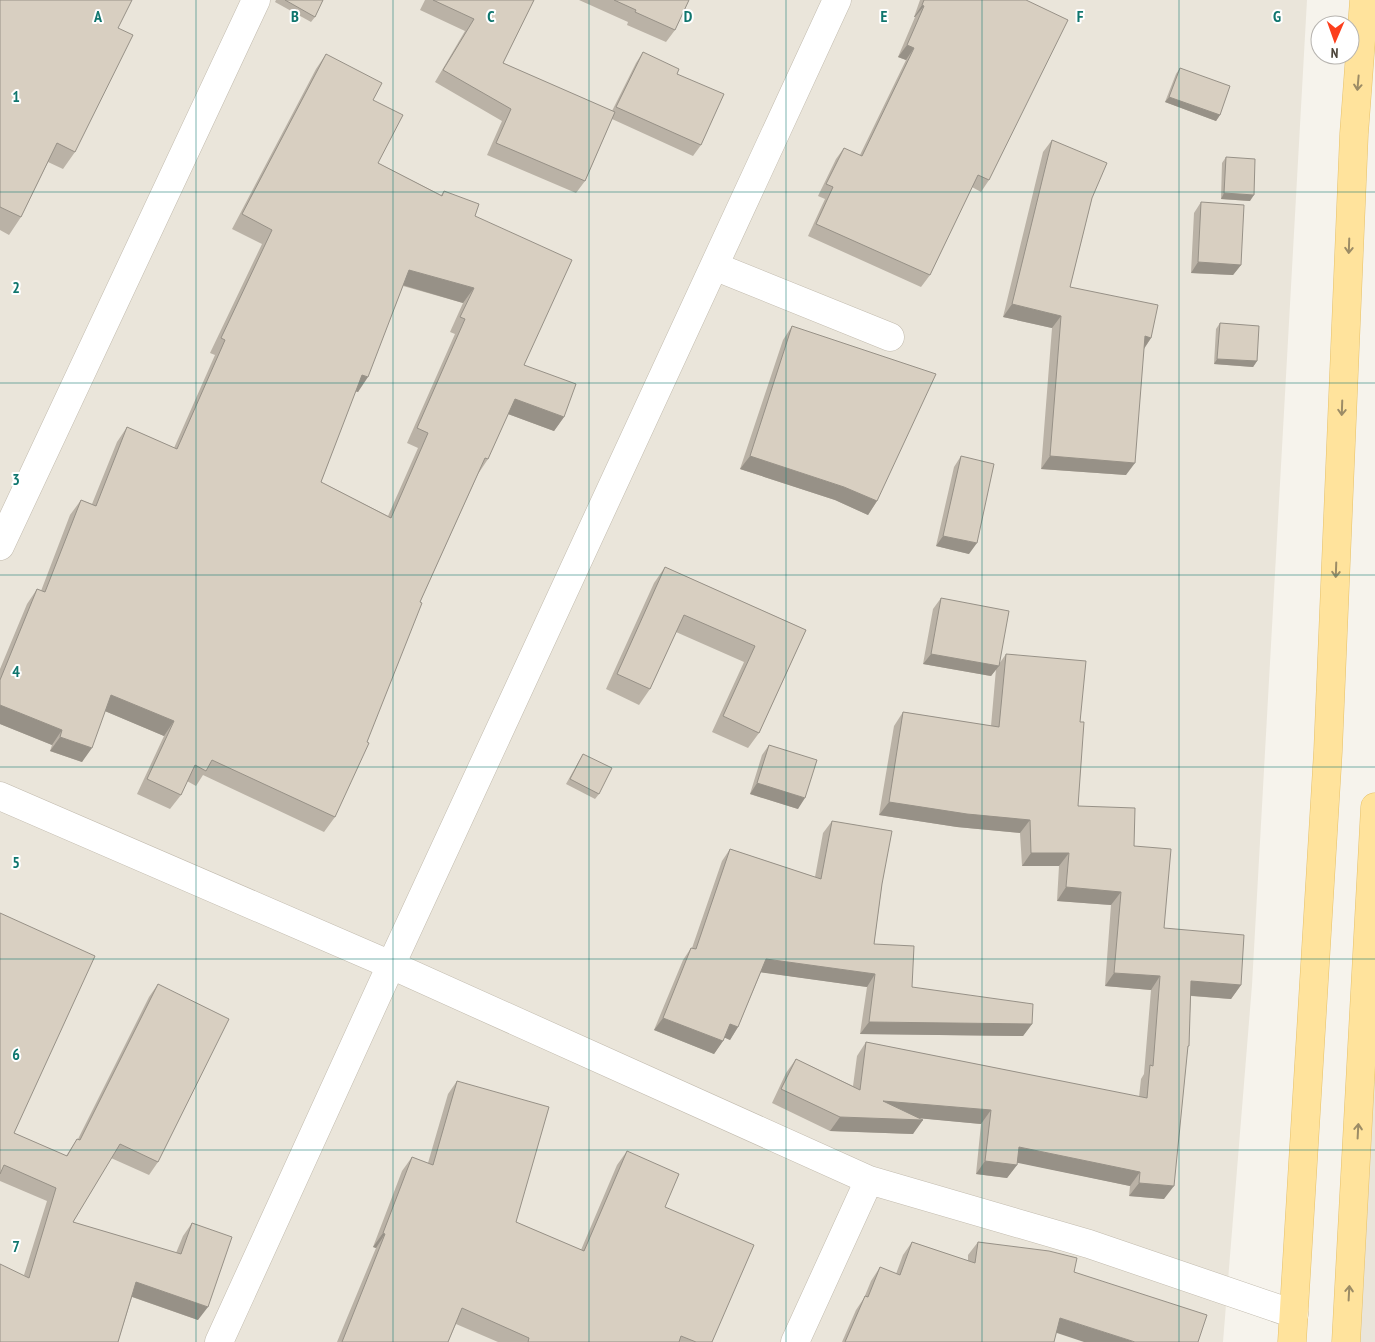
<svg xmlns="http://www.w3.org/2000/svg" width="1375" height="1342" viewBox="0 0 1375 1342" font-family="'PT Sans Narrow',sans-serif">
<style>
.residential{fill:#eae5da}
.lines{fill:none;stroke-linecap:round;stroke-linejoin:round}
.minor-casing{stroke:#c2bbae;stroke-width:29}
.major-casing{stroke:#e6c16a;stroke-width:29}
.minor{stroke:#fff;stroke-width:28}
.major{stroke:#ffe39c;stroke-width:28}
.wall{fill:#bab2a6;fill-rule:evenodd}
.shaded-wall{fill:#979187}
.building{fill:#d8cfc1;stroke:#979187;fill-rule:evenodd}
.oneway{stroke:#9c8c66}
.grid{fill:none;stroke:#0f766e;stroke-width:1;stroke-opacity:0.55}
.grid-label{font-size:16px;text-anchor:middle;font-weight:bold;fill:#0f766e;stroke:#fff;stroke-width:4;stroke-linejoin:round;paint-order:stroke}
</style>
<rect width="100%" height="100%" fill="#f6f3ec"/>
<path class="residential" d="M 0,0 L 1307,0 L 1252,985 L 1223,1342 L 0,1342 Z
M 1375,854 L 1375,1342 L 1339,1342 Z"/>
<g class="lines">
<defs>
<path id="minor" d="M 714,266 L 890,337
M 0,546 L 256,0
M 0,796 L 391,965 L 869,1180 L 1089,1244 L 1294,1314
M 219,1342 L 391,965 L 837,0
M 795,1342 L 869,1180"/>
<path id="major" d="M 1292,1342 L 1328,751 L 1354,134 L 1364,0
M 1346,1342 L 1375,807"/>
</defs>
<use href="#minor" class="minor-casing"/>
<use href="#major" class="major-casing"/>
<use href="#minor" class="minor"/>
<use href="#major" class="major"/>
</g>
<path class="wall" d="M 0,0 L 118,28 L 75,152 L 63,169 L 48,162 L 21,217 L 9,235 L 0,230 Z
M 276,0 L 323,0 L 315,17 L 311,22 L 275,2 Z
M 425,0 L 534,0 L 503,63 L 612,111 L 636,63 L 643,52 L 677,74 L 701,145 L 693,156 L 612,119 L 585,181 L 576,193 L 487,155 L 502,121 L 435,82 L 465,31 L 420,10 Z
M 579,0 L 689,0 L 675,30 L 666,42 L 627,25 L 628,22 Z
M 920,0 L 1026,0 L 989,180 L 981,192 L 972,187 L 930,275 L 921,287 L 808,236 L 825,199 L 818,196 L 836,159 L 844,148 L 860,155 L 906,60 L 898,57 L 915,17 L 914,17 Z
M 326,54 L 373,100 L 378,163 L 441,195 L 444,191 L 475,216 L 524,365 L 564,417 L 554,431 L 508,414 L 488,459 L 478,474 L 420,602 L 335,817 L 324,832 L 203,775 L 196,786 L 187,781 L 181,795 L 170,809 L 137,794 L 164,736 L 105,711 L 82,762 L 50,751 L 52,745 L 0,724 L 0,669 L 27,604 L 37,589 L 41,591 L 70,515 L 81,500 L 92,504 L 117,442 L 127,427 L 174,448 L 215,355 L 210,353 L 262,244 L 232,229 L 316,69 ZM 403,286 L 463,303 L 450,332 L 455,334 L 407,443 L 418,448 L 388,516 L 321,482 L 355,391 L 358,392 Z
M 1180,68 L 1220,115 L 1216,121 L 1165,102 L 1176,74 Z
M 1052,140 L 1092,198 L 1070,287 L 1151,338 L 1144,349 L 1126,475 L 1041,469 L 1052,328 L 1003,317 L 1043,152 Z
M 1226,157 L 1250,201 L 1221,199 L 1222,163 Z
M 1201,202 L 1241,265 L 1233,275 L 1191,273 L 1194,213 Z
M 1220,323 L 1257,361 L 1253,367 L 1214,364 L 1216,329 Z
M 792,326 L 877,501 L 868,515 L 835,500 L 740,469 L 783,340 Z
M 961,456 L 969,554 L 936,546 L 954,467 Z
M 665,567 L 806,630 L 759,733 L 748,748 L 712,732 L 744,662 L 676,632 L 650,689 L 639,705 L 606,689 L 654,583 Z
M 941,598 L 999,664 L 1006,654 L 1080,722 L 1078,806 L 1134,846 L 1164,928 L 1241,985 L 1231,999 L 1191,996 L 1188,1048 L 1164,1199 L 1129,1196 L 1130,1186 L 1017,1162 L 1017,1165 L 1007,1178 L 976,1174 L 981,1124 L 919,1118 L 913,1134 L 830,1131 L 772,1103 L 786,1073 L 796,1059 L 853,1086 L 857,1056 L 866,1042 L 1139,1097 L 1141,1079 L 1144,1074 L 1151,990 L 1105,986 L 1111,905 L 1057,901 L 1059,866 L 1022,866 L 1020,833 L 957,827 L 879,815 L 894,726 L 903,712 L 991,726 L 996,669 L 991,676 L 923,664 L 933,609 Z
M 769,745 L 798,809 L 750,794 L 762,755 Z
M 583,754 L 599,794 L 595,799 L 566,784 L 580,759 Z
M 832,821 L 882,884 L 874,944 L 912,987 L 1032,1024 L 1023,1036 L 860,1034 L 867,987 L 761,972 L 738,1027 L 730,1040 L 724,1037 L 723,1041 L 714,1054 L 654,1030 L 683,960 L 691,948 L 692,948 L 722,861 L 730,849 L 815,877 L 823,833 Z
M 0,913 L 14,1133 L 66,1156 L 77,1139 L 78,1139 L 149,997 L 158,984 L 158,1162 L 149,1175 L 111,1158 L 73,1222 L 176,1253 L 183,1236 L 192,1223 L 198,1320 L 132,1297 L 118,1342 L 24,1275 L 47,1201 L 0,1181 Z
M 457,1081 L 516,1222 L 581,1250 L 617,1165 L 627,1151 L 665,1207 L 712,1342 L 498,1342 L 456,1324 L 448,1342 L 337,1342 L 376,1248 L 373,1247 L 402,1171 L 412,1157 L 428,1163 L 448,1094 Z
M 912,1242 L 968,1261 L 968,1255 L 978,1242 L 1056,1333 L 1054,1342 L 842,1342 L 856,1310 L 864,1298 L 871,1281 L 880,1267 L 896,1274 L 903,1255 Z"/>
<path class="shaded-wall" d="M 922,5 L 924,6 L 915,17 L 914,17 Z
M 907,45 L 914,48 L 906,60 L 898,57 Z
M 1169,97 L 1220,115 L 1216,121 L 1165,102 Z
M 1224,193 L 1254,195 L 1250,201 L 1221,199 Z
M 1198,262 L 1241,265 L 1233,275 L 1191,273 Z
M 409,270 L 474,288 L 463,303 L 399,284 Z
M 1012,304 L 1061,316 L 1052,328 L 1003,317 Z
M 1145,336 L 1151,338 L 1143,350 Z
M 1217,359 L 1257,361 L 1253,367 L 1214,364 Z
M 362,375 L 368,377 L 358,392 L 351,390 Z
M 515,399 L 564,417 L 554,431 L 505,413 Z
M 750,456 L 844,487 L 877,501 L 868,515 L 835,500 L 740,469 Z
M 1050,456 L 1135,463 L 1126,475 L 1041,469 Z
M 943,536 L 977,543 L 969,554 L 936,546 Z
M 931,654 L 999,666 L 991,676 L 923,664 Z
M 111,695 L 174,721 L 164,736 L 100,709 Z
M 0,705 L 62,730 L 52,745 L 0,724 Z
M 60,737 L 92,748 L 82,762 L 50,751 Z
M 757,783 L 805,798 L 798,809 L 750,794 Z
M 889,802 L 1030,820 L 1020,833 L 957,827 L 879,815 Z
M 1031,853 L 1069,853 L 1059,866 L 1022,866 Z
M 1066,887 L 1121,892 L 1111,905 L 1057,901 Z
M 766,959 L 875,974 L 867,987 L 758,972 Z
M 1114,973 L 1160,976 L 1151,990 L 1105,986 Z
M 1191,981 L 1241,985 L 1231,999 L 1182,995 Z
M 663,1018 L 723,1041 L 714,1054 L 654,1030 Z
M 869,1022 L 1032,1024 L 1023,1036 L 860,1034 Z
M 730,1024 L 738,1027 L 730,1040 L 721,1036 Z
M 883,1101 L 991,1110 L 981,1124 L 873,1114 Z
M 840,1117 L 923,1120 L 913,1134 L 830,1131 Z
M 1019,1147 L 1140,1172 L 1130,1186 L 1009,1161 Z
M 985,1161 L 1017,1165 L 1007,1178 L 976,1174 Z
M 1139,1183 L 1174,1186 L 1164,1199 L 1129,1196 Z
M 383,1233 L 385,1234 L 376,1248 L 373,1247 Z
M 136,1282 L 208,1307 L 198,1320 L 127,1295 Z
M 1060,1318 L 1135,1342 L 1084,1342 L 1051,1331 Z"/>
<path class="building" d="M 0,0 L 132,0 L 118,28 L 133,35 L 75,152 L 57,143 L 21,217 L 0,207 Z
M 285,0 L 323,0 L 315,17 Z
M 433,0 L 534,0 L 503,63 L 615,112 L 585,181 L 496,143 L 511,109 L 443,70 L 474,19 Z
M 614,0 L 689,0 L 675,30 L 635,12 L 636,10 Z
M 924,0 L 1026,0 L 1068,20 L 989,180 L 978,175 L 930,275 L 816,224 L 833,187 L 826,184 L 844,148 L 862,156 L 914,48 L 907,45 L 924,6 L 922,5 Z
M 643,52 L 679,69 L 677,74 L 724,94 L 701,145 L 616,107 Z
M 326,54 L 382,83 L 373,100 L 403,115 L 378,163 L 442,196 L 444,191 L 479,204 L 475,216 L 572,260 L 524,365 L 576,384 L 564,417 L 515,399 L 488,459 L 485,458 L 420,602 L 422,603 L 367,742 L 369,743 L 335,817 L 212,760 L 206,771 L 195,765 L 181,795 L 147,779 L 174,721 L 111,695 L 92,748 L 60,737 L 62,730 L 0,705 L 0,680 L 37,589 L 45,592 L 81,500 L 96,506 L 127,427 L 177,449 L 225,340 L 221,338 L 272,230 L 242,214 ZM 409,270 L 474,288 L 460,317 L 465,319 L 417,428 L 428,433 L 391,518 L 321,482 L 362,375 L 368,377 Z
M 1180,68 L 1230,86 L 1220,115 L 1169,97 Z
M 1052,140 L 1107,163 L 1092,198 L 1070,287 L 1158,305 L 1151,338 L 1145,336 L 1135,463 L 1050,456 L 1061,316 L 1012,304 Z
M 1226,157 L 1255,159 L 1254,195 L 1224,193 Z
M 1201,202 L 1244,205 L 1241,265 L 1198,262 Z
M 1220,323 L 1259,326 L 1257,361 L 1217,359 Z
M 792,326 L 936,374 L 877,501 L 844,487 L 750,456 Z
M 961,456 L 994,464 L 977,543 L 943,536 Z
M 665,567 L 806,630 L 759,733 L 723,716 L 755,646 L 684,615 L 650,689 L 617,674 Z
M 941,598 L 1009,611 L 999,666 L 931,654 Z
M 1006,654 L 1086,661 L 1080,722 L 1084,722 L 1078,806 L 1135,808 L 1134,846 L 1171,849 L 1164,928 L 1244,935 L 1241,985 L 1191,981 L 1189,1046 L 1188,1046 L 1174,1186 L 1139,1183 L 1140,1172 L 1019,1147 L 1017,1165 L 985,1161 L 991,1110 L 883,1101 L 923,1120 L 840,1117 L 781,1089 L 796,1059 L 860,1090 L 866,1042 L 1147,1098 L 1150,1065 L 1153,1066 L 1160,976 L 1114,973 L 1121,892 L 1066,887 L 1069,853 L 1031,853 L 1030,820 L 967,814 L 889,802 L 903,712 L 999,727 Z
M 769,745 L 817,760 L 805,798 L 757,783 Z
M 583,754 L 612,768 L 599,794 L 570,779 Z
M 832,821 L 892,831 L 882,884 L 874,944 L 914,946 L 912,987 L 1033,1004 L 1032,1024 L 869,1022 L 875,974 L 766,959 L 738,1027 L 730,1024 L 723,1041 L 663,1018 L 691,948 L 696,949 L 730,849 L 821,879 Z
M 0,913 L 95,956 L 14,1133 L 67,1156 L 77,1139 L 80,1140 L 158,984 L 229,1019 L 158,1162 L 120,1144 L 73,1222 L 181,1254 L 192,1223 L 232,1237 L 208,1307 L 136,1282 L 118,1342 L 0,1342 L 0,1264 L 29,1278 L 56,1188 L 4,1165 L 0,1174 Z
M 457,1081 L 549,1107 L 516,1222 L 584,1251 L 627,1151 L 679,1174 L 665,1207 L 754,1245 L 712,1342 L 696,1342 L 681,1336 L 679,1342 L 528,1342 L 529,1338 L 462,1308 L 448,1342 L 342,1342 L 385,1234 L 383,1233 L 412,1157 L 433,1165 Z
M 912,1242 L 975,1263 L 978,1242 L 1049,1251 L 1077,1258 L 1074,1272 L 1207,1315 L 1198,1342 L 1135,1342 L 1060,1318 L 1054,1342 L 845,1342 L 865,1296 L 868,1297 L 880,1267 L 900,1275 Z"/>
<defs><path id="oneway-shaft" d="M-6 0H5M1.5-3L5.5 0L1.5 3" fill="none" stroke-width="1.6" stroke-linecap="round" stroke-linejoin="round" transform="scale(1.25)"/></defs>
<g class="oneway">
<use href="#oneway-shaft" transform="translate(1358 83) rotate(95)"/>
<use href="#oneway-shaft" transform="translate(1349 246) rotate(92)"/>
<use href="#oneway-shaft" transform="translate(1342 408) rotate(92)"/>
<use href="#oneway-shaft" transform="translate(1336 570) rotate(92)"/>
<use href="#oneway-shaft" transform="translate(1358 1131) rotate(-87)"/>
<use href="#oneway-shaft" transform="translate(1349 1293) rotate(-87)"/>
</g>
<path class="grid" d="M 196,0 L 196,1342M 393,0 L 393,1342M 589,0 L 589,1342M 786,0 L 786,1342M 982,0 L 982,1342M 1179,0 L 1179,1342M 0,192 L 1375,192M 0,383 L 1375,383M 0,575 L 1375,575M 0,767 L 1375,767M 0,959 L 1375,959M 0,1150 L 1375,1150"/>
<g class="grid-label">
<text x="98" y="22">A</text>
<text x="295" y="22">B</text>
<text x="491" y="22">C</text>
<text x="688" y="22">D</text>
<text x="884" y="22">E</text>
<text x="1080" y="22">F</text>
<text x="1277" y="22">G</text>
<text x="16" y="102">1</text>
<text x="16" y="293">2</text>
<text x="16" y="485">3</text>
<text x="16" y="677">4</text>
<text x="16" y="868">5</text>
<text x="16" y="1060">6</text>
<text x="16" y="1252">7</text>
</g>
<g transform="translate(1335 40) rotate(182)"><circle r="24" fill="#ffffff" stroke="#b7b4b0"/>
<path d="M0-4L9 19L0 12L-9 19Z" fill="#fc3f1d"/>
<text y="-8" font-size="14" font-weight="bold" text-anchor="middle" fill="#4b4439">N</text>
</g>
</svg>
